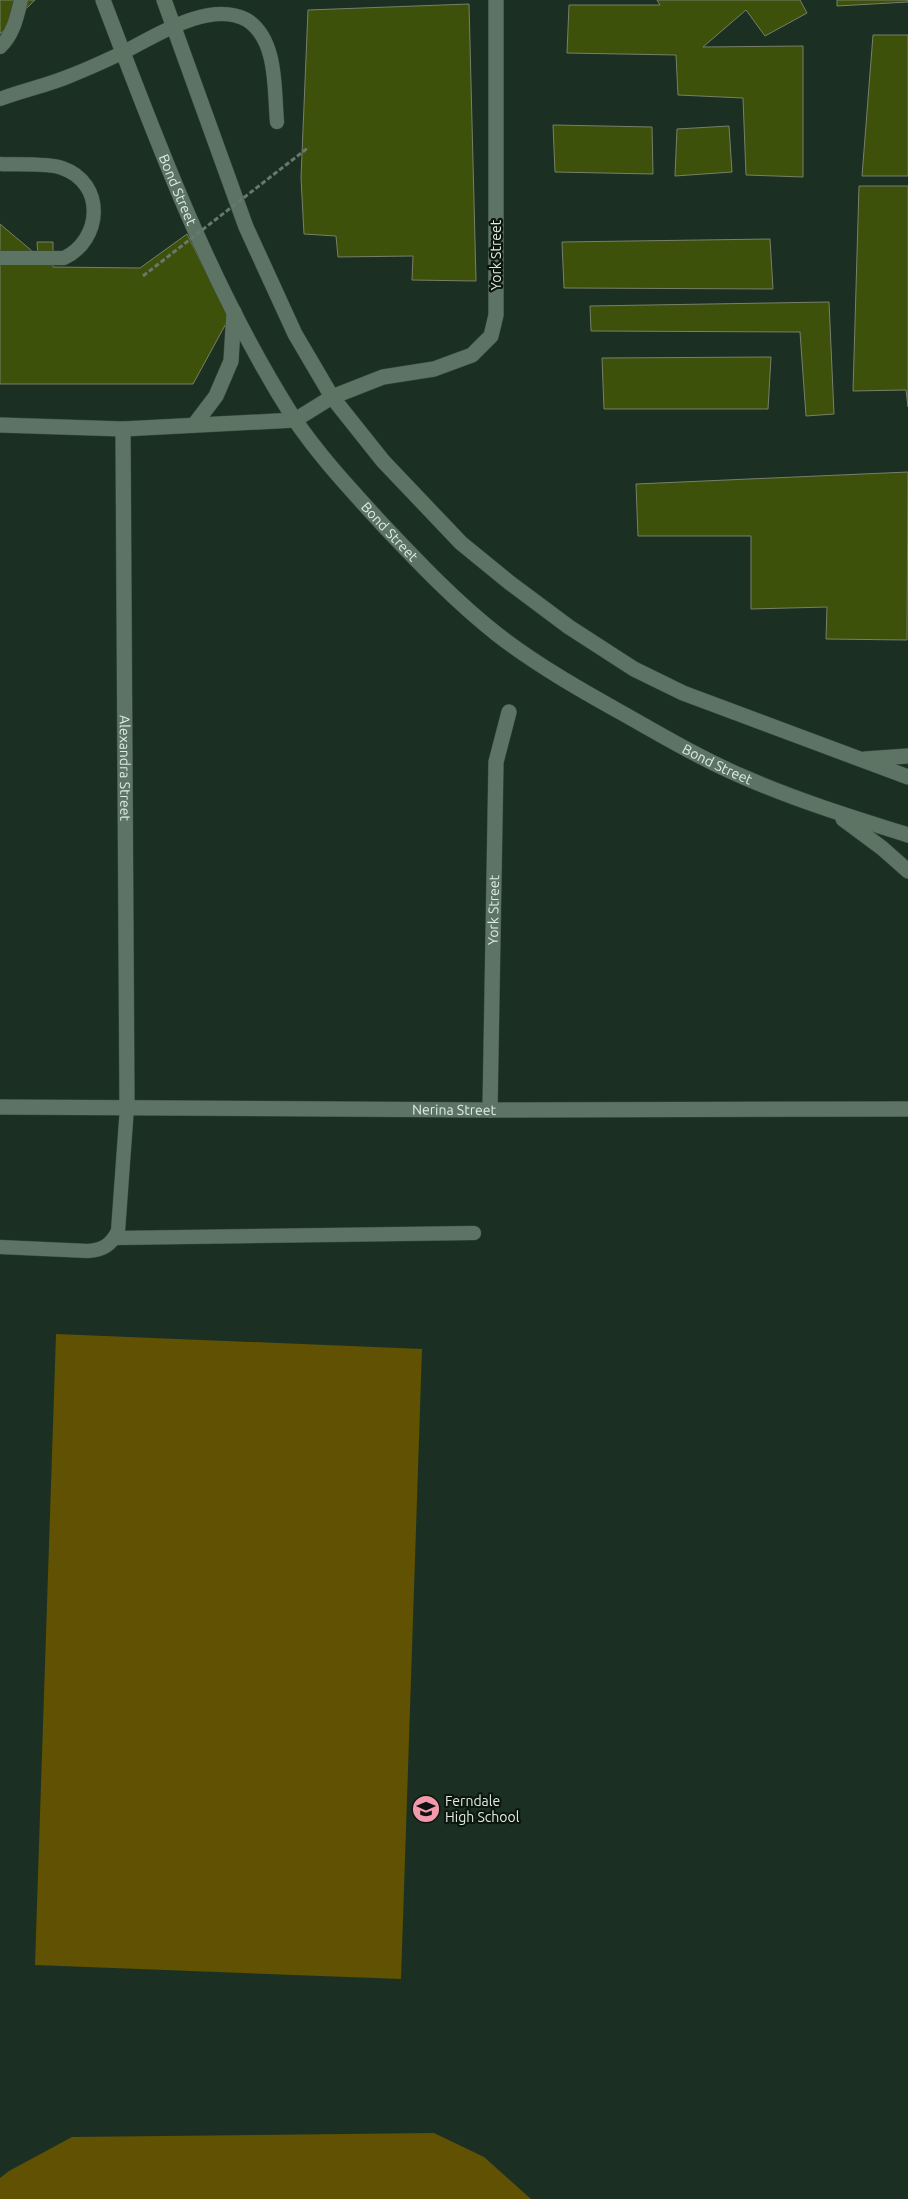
<svg xmlns="http://www.w3.org/2000/svg" width="908" height="2199" viewBox="0 0 908 2199" font-family="Ubuntu,sans-serif">
<style>
.green{fill:#615102}
.building{fill:#3d510a;stroke:#778068}
.lines{fill:none;stroke-linecap:round;stroke-linejoin:round}
.lane-casing{stroke:#394b3f;stroke-width:15}
.street-casing{stroke:#394b3f;stroke-width:16}
.secondary-casing{stroke:#394b3f;stroke-width:16}
.lane{stroke:#5d7464;stroke-width:14}
.street{stroke:#5d7464;stroke-width:15}
.secondary{stroke:#5d7464;stroke-width:15}
.path-bridge{stroke:#67796d;stroke-width:3;stroke-dasharray:5 2.5;stroke-linecap:butt}
.labels{text-anchor:middle;dominant-baseline:central;stroke-width:4.5;stroke-linejoin:round;paint-order:stroke}
.street-label{font-size:14px;fill:#dfece3;stroke:#0c160f}
.poi-label{font-size:14px;fill:#dfece3;stroke:#0c160f;text-anchor:start}
</style>
<rect width="100%" height="100%" fill="#1b3022"/>
<path class="green" d="M 56,1334 L 422,1349 L 401,1979 L 35,1965 Z
M 434,2133 L 484,2157 L 531,2199 L 0,2199 L 0,2178 L 9,2171 L 72,2137 Z"/>
<path class="building" d="M 0,0 L 35,0 L 0,34 Z
M 657,0 L 800,0 L 807,13 L 765,36 L 746,10 L 703,47 L 803,46 L 803,177 L 746,175 L 743,98 L 678,95 L 676,55 L 567,53 L 569,5 L 660,5 Z
M 837,0 L 908,0 L 908,2 L 837,6 Z
M 469,4 L 476,281 L 412,280 L 413,256 L 338,257 L 336,236 L 304,234 L 301,178 L 308,10 Z
M 873,35 L 908,35 L 908,176 L 862,176 Z
M 553,125 L 652,127 L 653,174 L 555,172 Z
M 729,126 L 732,172 L 675,176 L 677,129 Z
M 859,186 L 908,186 L 908,407 L 906,390 L 853,391 Z
M 0,224 L 38,256 L 37,242 L 53,242 L 53,267 L 140,268 L 187,234 L 229,318 L 193,384 L 0,384 Z
M 770,239 L 773,289 L 564,288 L 562,242 Z
M 829,302 L 834,414 L 806,416 L 800,332 L 591,331 L 590,306 Z
M 771,357 L 768,409 L 604,409 L 602,358 Z
M 908,472 L 907,640 L 826,639 L 827,607 L 751,609 L 751,536 L 638,536 L 636,484 Z"/>
<g class="lines">
<defs>
<path id="lane" d="M 0,47 C 13,35 17,17 21,0
M 0,99 C 24,90 49,85 72,75 C 90,68 107,60 124,52 C 157,35 210,0 247,20 C 278,40 274,90 277,122
M 0,164 C 16,165 49,163 62,168 C 106,183 102,240 64,258 L 0,258
M 115,1238 L 474,1233
M 0,1247 L 88,1251 C 103,1250 111,1245 118,1231 L 127,1107"/>
<g id="street">
<path d="M 0,425 L 123,429 L 295,420 L 332,397 L 383,377 L 434,369 L 472,355 L 491,336 L 496,315 L 496,0"/>
<path id="s1" d="M 123,429 L 127,1107"/>
<path id="s2" d="M 0,1107 L 490,1110 L 908,1109"/>
<path id="s3" d="M 490,1110 L 496,762 L 509,712"/>
</g>
<g id="secondary">
<path id="s4" d="M 103,0 C 157,142 211,288 293,417 C 319,456 352,491 383,525 C 419,563 456,602 498,635 C 537,665 579,689 622,713 C 663,736 703,760 746,778 C 799,801 854,818 908,835"/>
<path d="M 164,0 L 246,227 L 295,334 L 332,397 L 383,461 L 461,543 L 510,583 L 569,627 L 634,669 L 683,693 L 908,777"/>
<path d="M 194,425 L 216,396 L 231,361 L 234,312"/>
<path d="M 865,759 L 908,756"/>
<path d="M 843,819 L 882,848 L 908,871"/>
</g>
</defs>
<use href="#lane" class="lane-casing"/>
<use href="#street" class="street-casing"/>
<use href="#secondary" class="secondary-casing"/>
<use href="#lane" class="lane"/>
<use href="#street" class="street"/>
<use href="#secondary" class="secondary"/>
<path class="path-bridge" d="M 143,276 L 309,147"/>
</g>
<defs>
<symbol id="school-disc" viewBox="-11 -11 22 22"><circle r="9.5" fill="#f29aac" stroke="#0c160f"/><path d="M0-5L7-2L0 1L-7-2ZM-4 1L0 2.5L4 1V4Q0 6-4 4Z" fill="#111"/></symbol>
</defs>
<g fill-rule="evenodd">
<use href="#school-disc" x="410" y="1793" width="32" height="32"/>
</g>
<g class="labels">
<g class="street-label">
<text stroke="none"><textPath href="#s4" startOffset="204">Bond Street</textPath></text>
<text transform="translate(496 255) rotate(-90)">York Street</text>
<text stroke="none"><textPath href="#s4" startOffset="609">Bond Street</textPath></text>
<text stroke="none"><textPath href="#s4" startOffset="1014">Bond Street</textPath></text>
<text stroke="none"><textPath href="#s1" startOffset="339">Alexandra Street</textPath></text>
<text stroke="none"><textPath href="#s3" startOffset="200">York Street</textPath></text>
<text stroke="none"><textPath href="#s2" startOffset="454">Nerina Street</textPath></text>
</g>
<g class="poi-label">
<text x="445" y="1801">Ferndale<tspan x="445" dy="16">High School</tspan></text>
</g>
</g>
</svg>
